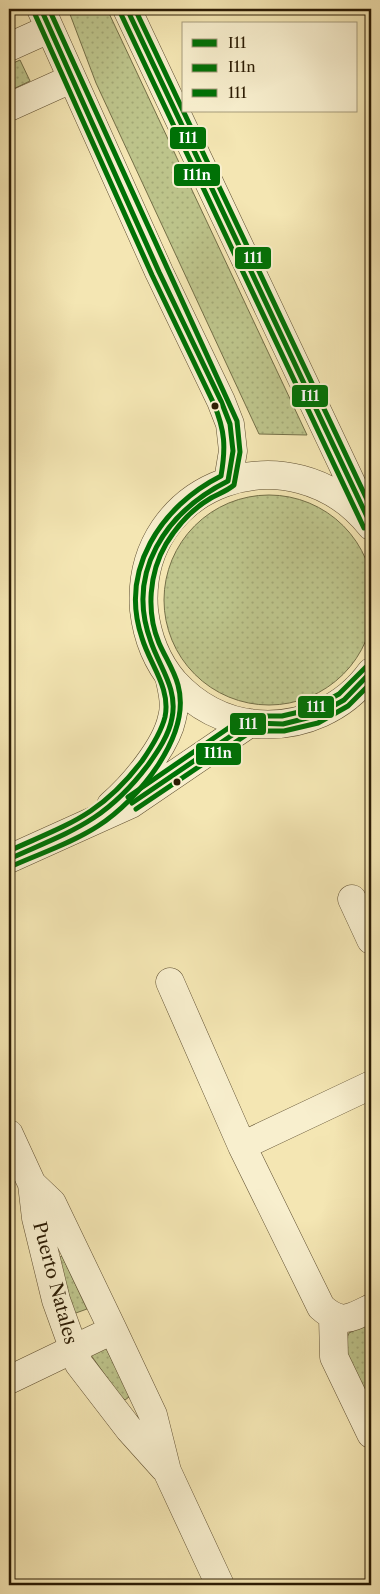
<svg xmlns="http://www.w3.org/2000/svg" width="380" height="1594" viewBox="0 0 380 1594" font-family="'Libre Caslon Text',serif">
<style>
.grass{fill:url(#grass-dots);stroke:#747048}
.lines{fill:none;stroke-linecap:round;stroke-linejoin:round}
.minor-casing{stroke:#5e4e30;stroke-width:29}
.minor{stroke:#f8efce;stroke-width:28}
.bus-1-casing{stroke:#f8efce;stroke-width:9}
.bus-2-casing{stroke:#f8efce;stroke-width:9}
.bus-3-casing{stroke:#f8efce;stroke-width:9}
.bus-1{stroke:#007106;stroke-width:5}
.bus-2{stroke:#007106;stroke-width:5}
.bus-3{stroke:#007106;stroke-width:5}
.bus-dot{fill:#2c1c04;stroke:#f8efce;stroke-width:2}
.labels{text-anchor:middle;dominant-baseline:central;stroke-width:5;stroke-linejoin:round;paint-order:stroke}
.street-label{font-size:18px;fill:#2c1c04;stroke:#f8efce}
.line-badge{stroke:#f8efce;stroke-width:2}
.badge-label{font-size:14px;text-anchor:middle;font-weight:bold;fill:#fff}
</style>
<defs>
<pattern id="grass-dots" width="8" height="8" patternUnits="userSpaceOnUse" patternTransform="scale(1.25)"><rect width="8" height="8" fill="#bdc48b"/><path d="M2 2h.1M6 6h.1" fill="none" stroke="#a3a876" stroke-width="1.8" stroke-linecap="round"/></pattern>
</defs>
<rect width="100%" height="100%" fill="#f4e6b3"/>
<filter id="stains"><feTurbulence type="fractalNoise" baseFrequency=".004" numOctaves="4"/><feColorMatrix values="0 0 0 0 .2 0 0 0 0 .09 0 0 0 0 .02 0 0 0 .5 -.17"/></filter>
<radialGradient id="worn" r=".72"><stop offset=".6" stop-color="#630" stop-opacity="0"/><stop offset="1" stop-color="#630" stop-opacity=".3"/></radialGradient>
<path class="grass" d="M 68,9 L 107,9 L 307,435 L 259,434 L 96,83 Z
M 20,60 L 30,81 L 9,91 L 9,65 Z
M164 600a105 105 0 1 1 210 0a105 105 0 1 1-210 0Z
M 62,1256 L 87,1309 L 73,1314 L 58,1258 Z
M 371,1322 L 371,1417 L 341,1354 L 349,1333 Z
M 103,1342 L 127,1390 L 129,1397 L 125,1400 L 120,1396 L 88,1351 Z"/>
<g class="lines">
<defs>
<path id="minor" d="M 41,9 L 159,272 L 221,401 L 230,424 L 233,451 L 228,481
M 127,9 L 365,512
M 9,47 L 49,29
M 9,107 L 71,79
M 371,526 C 292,427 134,482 144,610 C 147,636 157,662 174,682 C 196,706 224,721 256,724 C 302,728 345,708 371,672
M 111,805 C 133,786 166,747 172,718 C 176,704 172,690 169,676
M 9,859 L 131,804 L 250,723
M 352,899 L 371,940
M 170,982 L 242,1146 L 321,1307 C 341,1325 349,1319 371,1308
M 9,1134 L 32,1184 L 36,1218 L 56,1300 L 79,1364 L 129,1429 L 164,1468
M 242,1146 L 371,1085
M 32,1184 L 52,1203 L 113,1330 L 153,1415 L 167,1471 L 220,1585
M 333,1317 L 334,1357 L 371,1434
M 9,1380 L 113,1330"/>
</defs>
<use href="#minor" class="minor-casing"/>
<use href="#minor" class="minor"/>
<defs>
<path id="bus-1" d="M 127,9 L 371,525
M 132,803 L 250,723 L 283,724 L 315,716 L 344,700 L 371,672
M 9,859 C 71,831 105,822 148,765 C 158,751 169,735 172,718 C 178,689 160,668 151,642 C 125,572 166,512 228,481 L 233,451 L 230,424 L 221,401 L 159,272 L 41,9"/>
<path id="bus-2" d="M 120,12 L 364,528
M 136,809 L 252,731 L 284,731 L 318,723 L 348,706 L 371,683
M 12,866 C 41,853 72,843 98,826 C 138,800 192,736 178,685 C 174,670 165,657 159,643 C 146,612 149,573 166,544 C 177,526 192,509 211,498 C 218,494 227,491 234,485 L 240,452 L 237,421 L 49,9"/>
<path id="bus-3" d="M 135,9 L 371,508
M 128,797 L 246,716 L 282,716 L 312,709 L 339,694 L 366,667
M 9,851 C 68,824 100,816 142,761 C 151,748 161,733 165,717 C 171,688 150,665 142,638 C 119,570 161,506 221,476 C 226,447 225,431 214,404 L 152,275 L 34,12"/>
</defs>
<use href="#bus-1" class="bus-1-casing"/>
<use href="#bus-2" class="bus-2-casing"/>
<use href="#bus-3" class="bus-3-casing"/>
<use href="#bus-1" class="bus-1"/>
<use href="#bus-2" class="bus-2"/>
<use href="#bus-3" class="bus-3"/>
</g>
<g class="bus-dot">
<circle cx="215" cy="406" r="4.5"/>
<circle cx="177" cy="782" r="4.5"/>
</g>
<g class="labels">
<g class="street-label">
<text transform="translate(55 1283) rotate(75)">Puerto Natales</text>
</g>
</g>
<g class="line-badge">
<rect x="169" y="126" width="38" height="24" rx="5" fill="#007106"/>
<rect x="173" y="163" width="48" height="24" rx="5" fill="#007106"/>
<rect x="234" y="246" width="38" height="24" rx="5" fill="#007106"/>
<rect x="291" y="384" width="38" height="24" rx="5" fill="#007106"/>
<rect x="297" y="695" width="38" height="24" rx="5" fill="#007106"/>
<rect x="229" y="712" width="38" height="24" rx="5" fill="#007106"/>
<rect x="195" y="742" width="47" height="24" rx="5" fill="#007106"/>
</g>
<g class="badge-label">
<text x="188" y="143">I11</text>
<text x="197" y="180">I11n</text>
<text x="253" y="263">111</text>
<text x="310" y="401">I11</text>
<text x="316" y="712">111</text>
<text x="248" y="729">I11</text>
<text x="218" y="758">I11n</text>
</g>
<rect width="380" height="1594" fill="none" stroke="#f4e6b3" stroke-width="30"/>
<rect x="10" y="10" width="360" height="1574" fill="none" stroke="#2c1c04" stroke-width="2.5"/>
<rect x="15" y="15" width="350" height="1564" fill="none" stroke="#2c1c04"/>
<rect x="182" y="22" width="175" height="90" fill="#f8efce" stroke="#a69b7d"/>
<rect x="192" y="39" width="25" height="8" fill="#007106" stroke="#a69b7d"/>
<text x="228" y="48" font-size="15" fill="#2c1c04">I11</text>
<rect x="192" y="64" width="25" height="8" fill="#007106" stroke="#a69b7d"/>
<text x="228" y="72" font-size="15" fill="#2c1c04">I11n</text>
<rect x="192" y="89" width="25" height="8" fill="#007106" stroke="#a69b7d"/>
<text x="228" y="98" font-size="15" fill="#2c1c04">111</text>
<rect width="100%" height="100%" filter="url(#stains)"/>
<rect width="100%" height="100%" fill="url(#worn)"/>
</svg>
